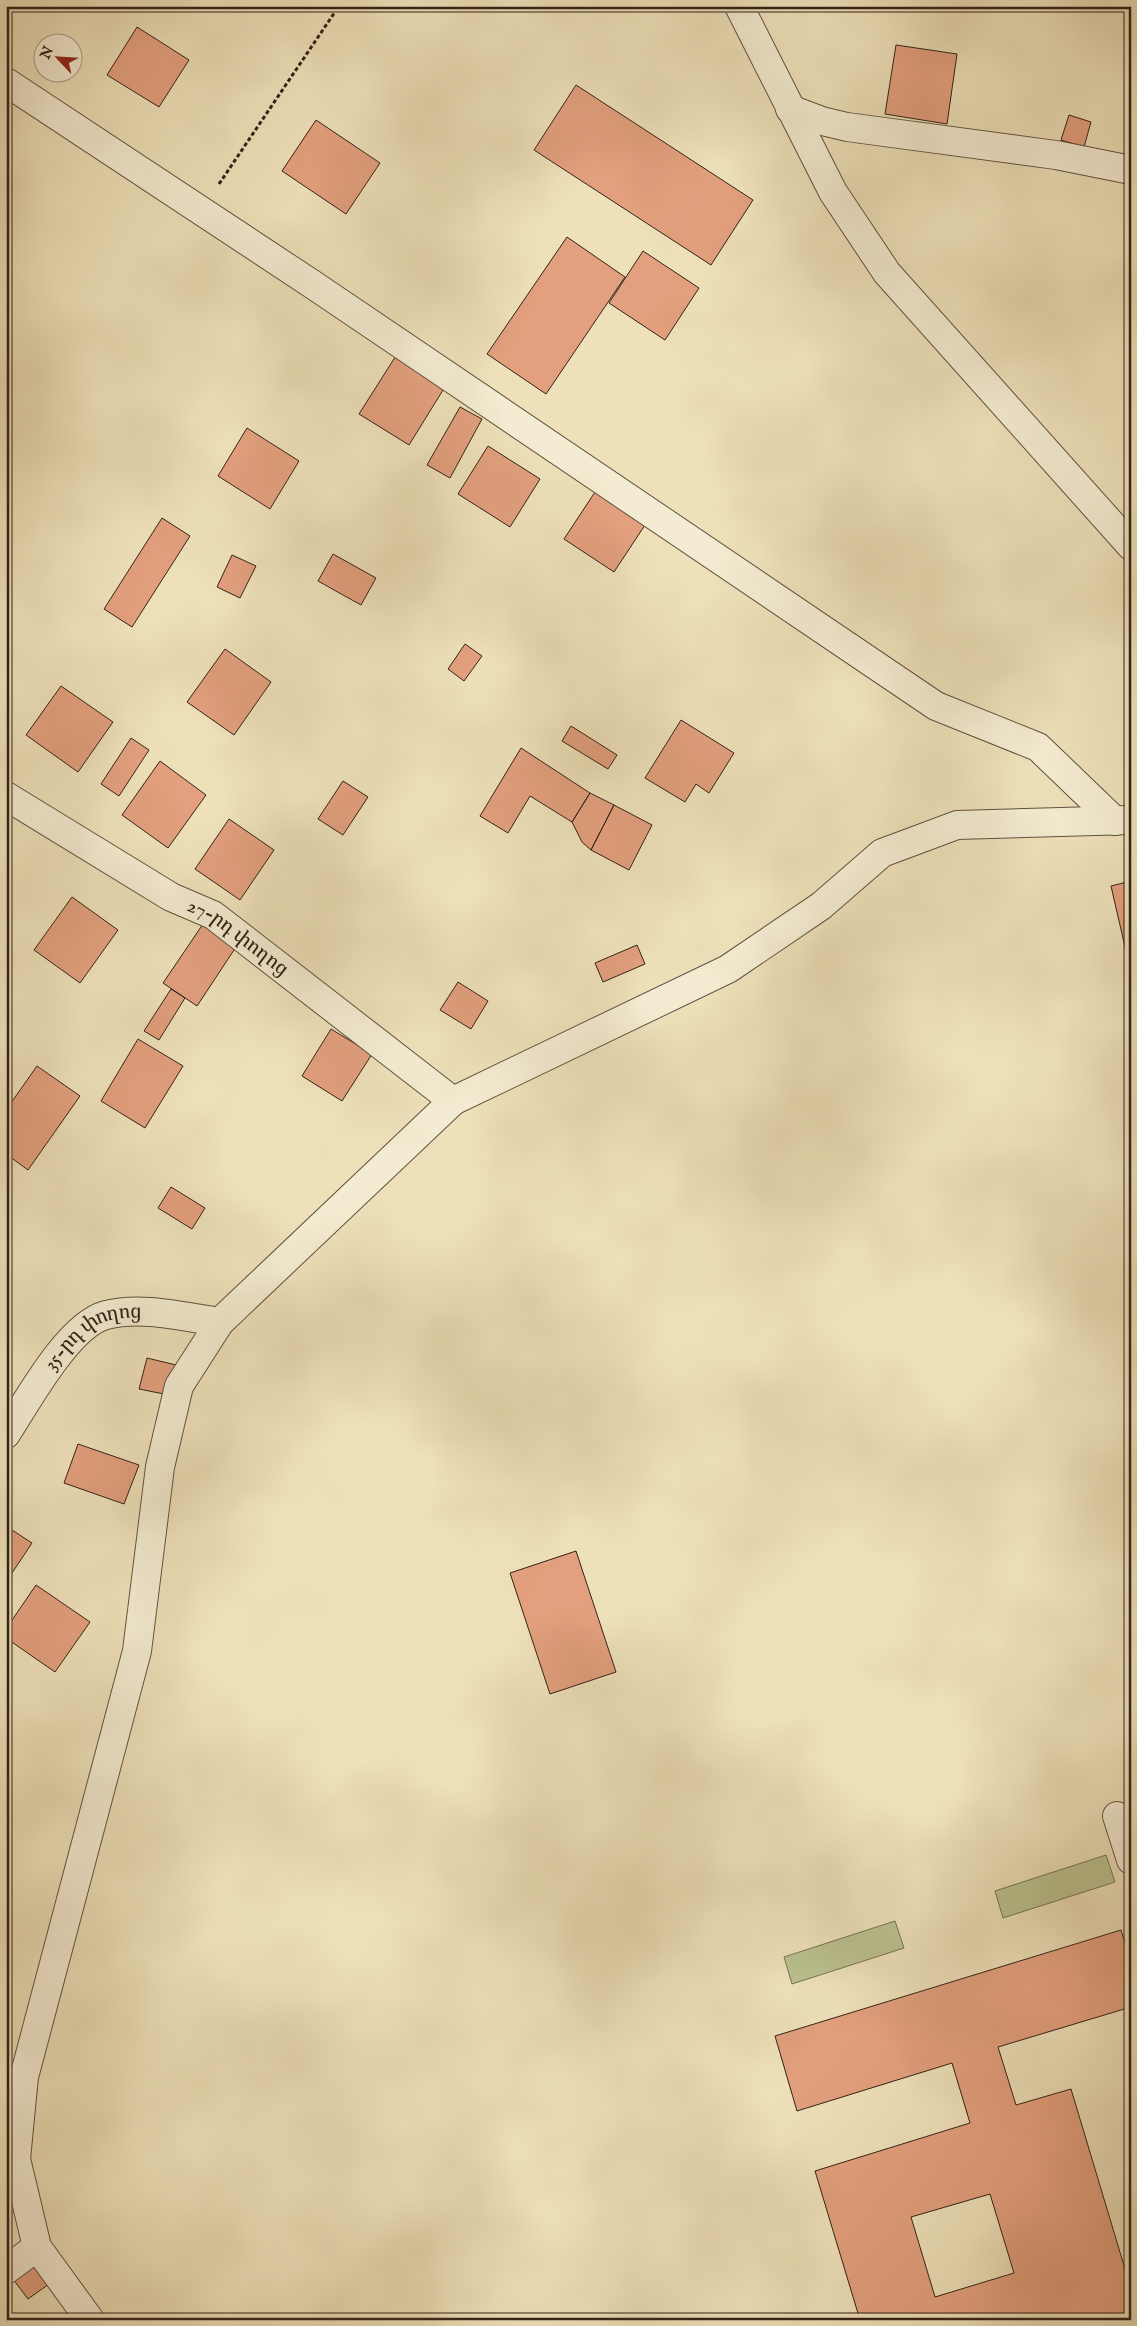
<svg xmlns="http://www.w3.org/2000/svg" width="1137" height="2326" viewBox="0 0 1137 2326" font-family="'IM FELL English','Noto Serif Armenian',serif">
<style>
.green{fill:#bac28f;stroke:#767254}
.building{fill:#e3a07e;stroke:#322218;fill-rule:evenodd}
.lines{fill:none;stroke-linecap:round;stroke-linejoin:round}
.minor-casing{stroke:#615240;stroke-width:30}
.path{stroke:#322218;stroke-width:3;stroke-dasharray:4 2.5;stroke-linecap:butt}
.minor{stroke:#f4ecd2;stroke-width:28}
.labels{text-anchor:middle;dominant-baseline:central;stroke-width:5;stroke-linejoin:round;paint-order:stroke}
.street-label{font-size:20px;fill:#322218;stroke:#f4ecd2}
</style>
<rect width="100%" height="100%" fill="#eee1ba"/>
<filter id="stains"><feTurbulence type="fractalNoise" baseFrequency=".004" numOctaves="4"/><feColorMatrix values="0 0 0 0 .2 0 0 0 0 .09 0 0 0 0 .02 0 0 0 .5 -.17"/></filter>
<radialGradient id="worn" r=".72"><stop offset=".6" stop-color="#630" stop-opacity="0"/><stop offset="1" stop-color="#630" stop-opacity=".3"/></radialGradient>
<path class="green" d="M 1106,1855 L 1115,1882 L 1003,1918 L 995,1891 Z
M 895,1921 L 904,1948 L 792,1984 L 784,1957 Z"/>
<path class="building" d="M 137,27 L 189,60 L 159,107 L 107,75 Z
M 896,45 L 957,54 L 947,124 L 885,114 Z
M 576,85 L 753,200 L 711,265 L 534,150 Z
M 1069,115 L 1091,122 L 1084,147 L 1061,140 Z
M 316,120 L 380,163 L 346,214 L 282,171 Z
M 567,237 L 625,277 L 546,394 L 487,354 Z
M 643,251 L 699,288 L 665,340 L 609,303 Z
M 399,351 L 448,382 L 409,445 L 359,414 Z
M 460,407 L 482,419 L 450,478 L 427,465 Z
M 247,428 L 299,461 L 270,509 L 218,476 Z
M 488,446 L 540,479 L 510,527 L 458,494 Z
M 601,483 L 651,516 L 614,572 L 564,539 Z
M 162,518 L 190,536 L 132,627 L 104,609 Z
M 333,554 L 376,578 L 361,605 L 318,581 Z
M 232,555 L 256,566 L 240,598 L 217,587 Z
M 465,644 L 482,656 L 464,681 L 448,669 Z
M 225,649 L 271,682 L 234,735 L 187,702 Z
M 61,686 L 113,722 L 78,772 L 26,735 Z
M 681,720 L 734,753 L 709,793 L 696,784 L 685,802 L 645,778 Z
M 571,726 L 617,755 L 608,769 L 562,741 Z
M 131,738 L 149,750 L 119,796 L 101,784 Z
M 521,748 L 590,793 L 572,822 L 530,796 L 508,833 L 480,816 Z
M 160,761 L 206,795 L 168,848 L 122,815 Z
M 343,781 L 368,797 L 343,835 L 318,819 Z
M 590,793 L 614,805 L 591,850 L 582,842 L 572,822 Z
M 614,805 L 652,825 L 629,870 L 591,850 Z
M 229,819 L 274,850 L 240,900 L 195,869 Z
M 1131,881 L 1131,973 L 1111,886 Z
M 72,897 L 118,930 L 80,983 L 34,950 Z
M 203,924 L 236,947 L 197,1006 L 163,983 Z
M 637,945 L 645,964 L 603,982 L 595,963 Z
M 458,982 L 488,1001 L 471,1029 L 440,1010 Z
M 171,989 L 185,998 L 159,1040 L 144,1031 Z
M 331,1029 L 372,1054 L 342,1101 L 302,1076 Z
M 138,1039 L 183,1066 L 145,1128 L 101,1101 Z
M 37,1066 L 80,1096 L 28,1170 L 6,1154 L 6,1110 Z
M 171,1187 L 205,1208 L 192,1229 L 158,1208 Z
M 147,1358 L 176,1365 L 169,1395 L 139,1389 Z
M 78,1444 L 139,1465 L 124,1504 L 64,1483 Z
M 6,1526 L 32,1543 L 6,1582 Z
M 576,1551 L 616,1672 L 550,1694 L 510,1573 Z
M 36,1585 L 90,1622 L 55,1672 L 6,1638 L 6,1629 Z
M 1121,1930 L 1131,1962 L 1131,2007 L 998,2047 L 1016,2105 L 1071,2089 L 1131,2289 L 1131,2320 L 860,2320 L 815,2171 L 970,2123 L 952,2063 L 797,2111 L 775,2036 ZM 990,2194 L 1014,2273 L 935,2297 L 911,2217 Z
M 34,2263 L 49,2284 L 28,2299 L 13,2279 Z"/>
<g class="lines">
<defs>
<g id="minor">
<path d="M 739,6 L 833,192 L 887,273 L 1131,546"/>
<path d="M 6,82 L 312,284 L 936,706 L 1038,747 L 1115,821"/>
<path d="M 790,109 L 822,121 L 847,127 L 1056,155 L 1131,170"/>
<path id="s1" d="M 6,796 L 171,897 L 213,915 L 453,1101"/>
<path id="s2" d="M 6,1434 C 27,1402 68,1325 106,1315 C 143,1306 183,1317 220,1322"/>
<path d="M 1117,1816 L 1131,1860"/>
<path d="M 6,2270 L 37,2247"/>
<path d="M 90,2320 L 37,2247 L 16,2159 L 24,2077 L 137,1651 L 160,1467 L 179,1386 L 220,1322 L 453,1101 L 728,969 L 821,906 L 882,853 L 957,825 L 1131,820"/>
</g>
</defs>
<use href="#minor" class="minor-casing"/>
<path class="path" d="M 219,184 L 339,6"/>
<use href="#minor" class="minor"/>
</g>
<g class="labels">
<g class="street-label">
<text stroke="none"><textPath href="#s1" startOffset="272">27-րդ փողոց</textPath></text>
<text stroke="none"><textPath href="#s2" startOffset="136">35-րդ փողոց</textPath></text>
</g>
</g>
<rect width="1137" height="2326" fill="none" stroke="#eee1ba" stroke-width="25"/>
<rect x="8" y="8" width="1122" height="2311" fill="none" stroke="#322218" stroke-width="2.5"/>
<rect x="12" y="12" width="1112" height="2301" fill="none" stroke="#322218"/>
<g transform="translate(58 58) rotate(295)"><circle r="24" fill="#f4ecd2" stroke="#a69b88"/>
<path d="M0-4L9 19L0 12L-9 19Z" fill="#8f2418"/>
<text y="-8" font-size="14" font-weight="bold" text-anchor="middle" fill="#322218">N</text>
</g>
<rect width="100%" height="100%" filter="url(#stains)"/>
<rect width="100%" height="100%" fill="url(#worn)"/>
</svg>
